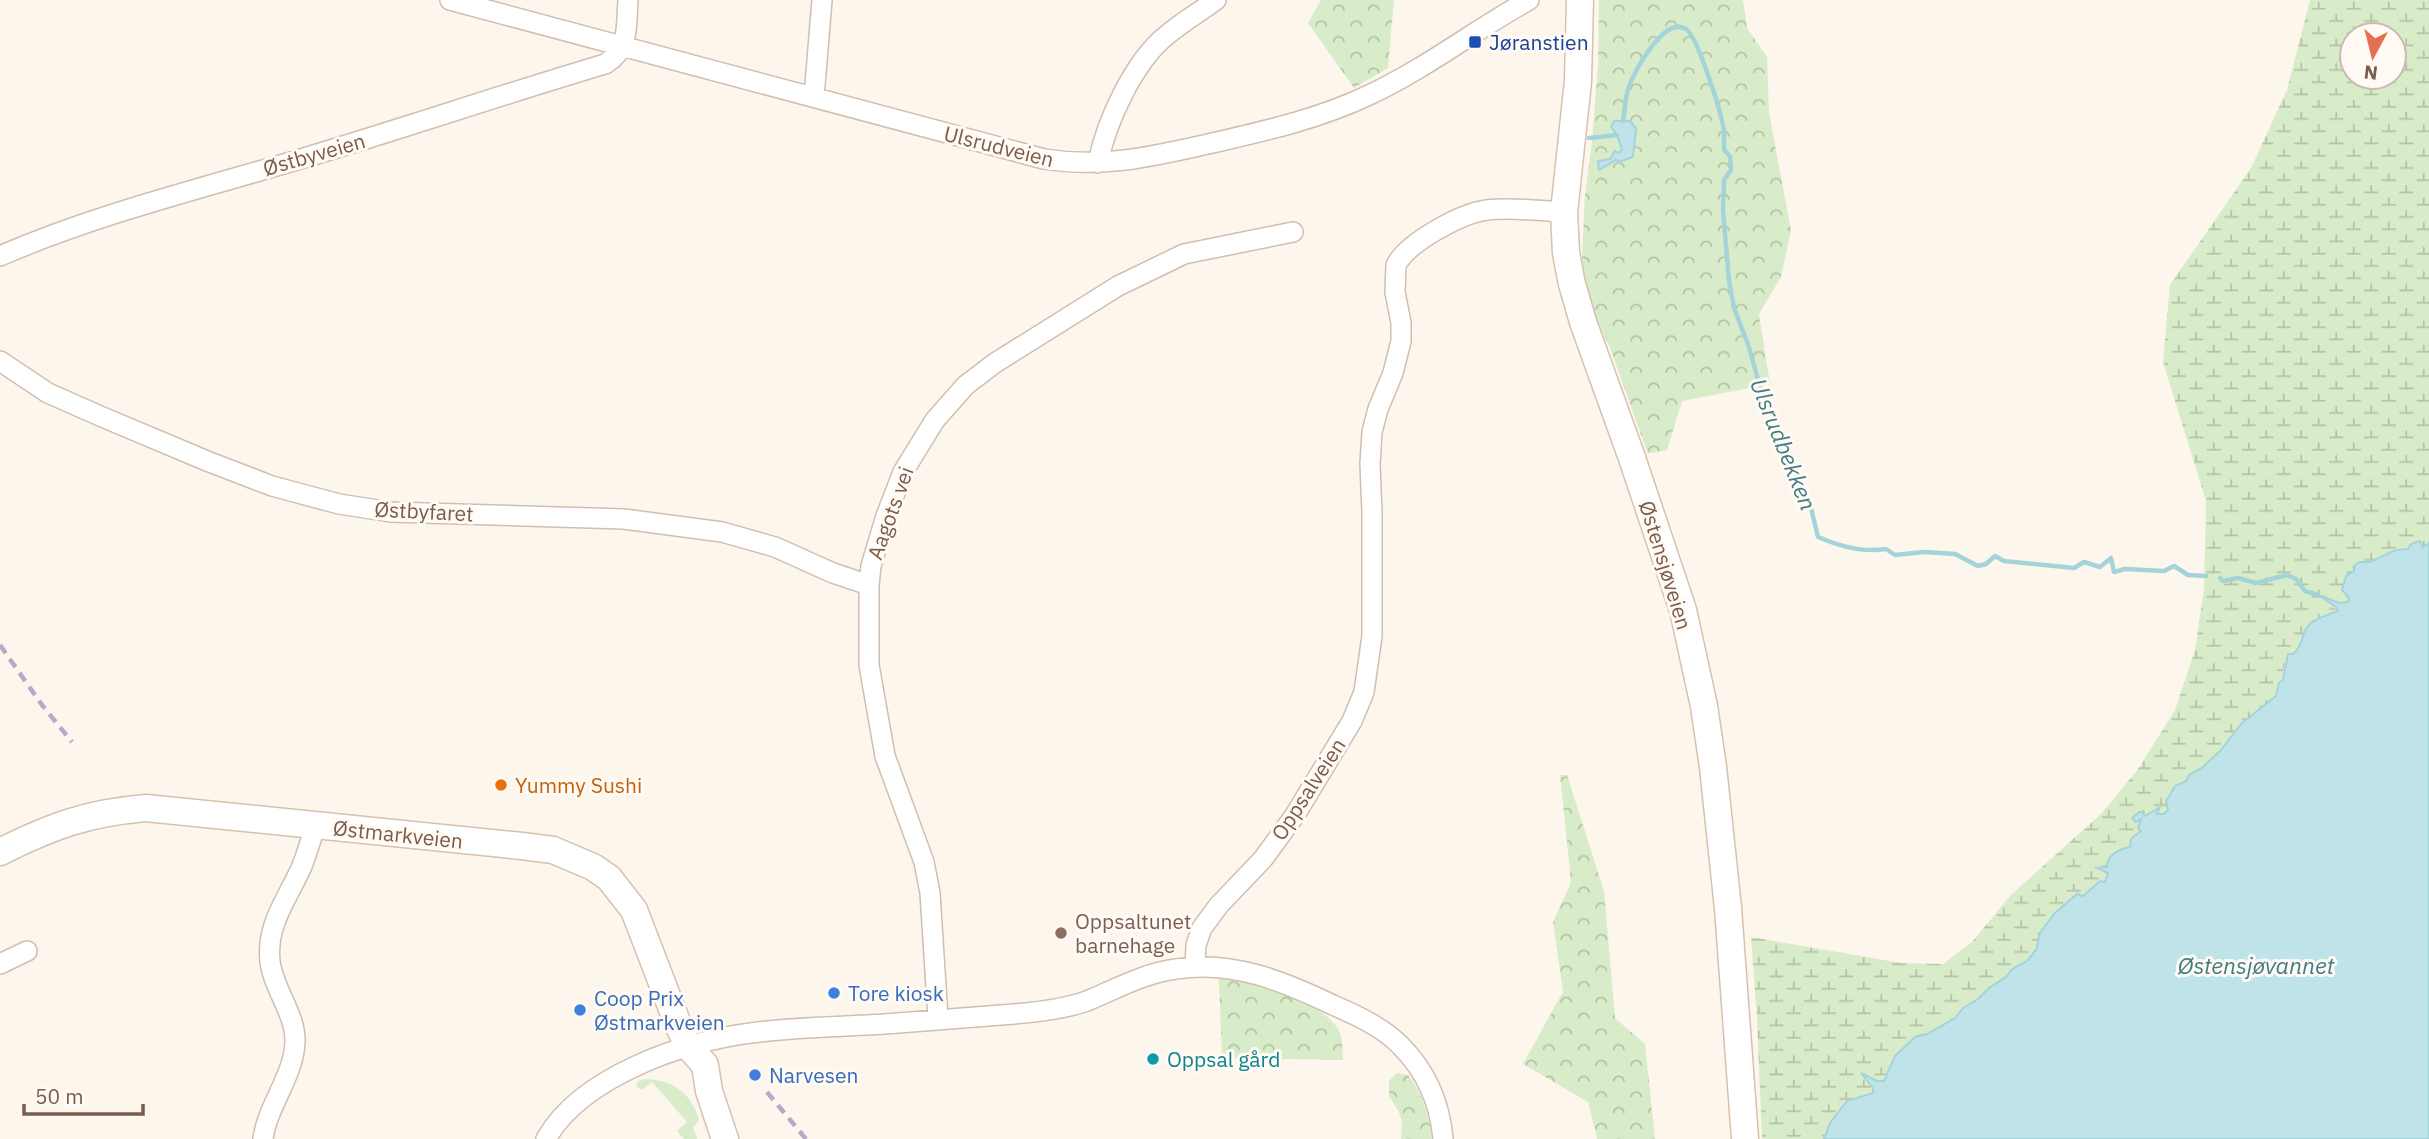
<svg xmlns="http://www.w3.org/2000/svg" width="2429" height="1139" viewBox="0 0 2429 1139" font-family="'IBM Plex Sans',sans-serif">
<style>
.grass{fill:#d8ecc9}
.forest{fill:url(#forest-crowns);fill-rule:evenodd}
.wetland{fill:url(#wetland-marsh);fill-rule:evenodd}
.water{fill:#bfe3e8;stroke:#a5d3da;stroke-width:2}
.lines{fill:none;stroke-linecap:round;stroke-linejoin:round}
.stream{stroke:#a5d3da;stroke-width:4.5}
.street-casing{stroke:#d1beb0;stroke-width:22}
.secondary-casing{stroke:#d6c0b0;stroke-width:29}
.street{stroke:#fff;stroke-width:19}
.secondary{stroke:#fff;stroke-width:26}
.rail{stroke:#b9a8c9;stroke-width:4.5;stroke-dasharray:10 7;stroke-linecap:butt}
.transit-dot{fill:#1a4fb4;stroke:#fffaf3;stroke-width:2.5}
.food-dot{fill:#e8710a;stroke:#fffaf3;stroke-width:2.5}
.education-dot{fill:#8d6e63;stroke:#fffaf3;stroke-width:2.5}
.shop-dot{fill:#3f7fe0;stroke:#fffaf3;stroke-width:2.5}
.culture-dot{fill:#0f9aa8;stroke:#fffaf3;stroke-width:2.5}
.labels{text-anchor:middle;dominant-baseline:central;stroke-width:6;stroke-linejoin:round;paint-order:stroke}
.transit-label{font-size:21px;fill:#164399;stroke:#fffaf3;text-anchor:start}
.street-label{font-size:21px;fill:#7a5c4d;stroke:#fffaf3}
.food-label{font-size:21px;fill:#c56008;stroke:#fffaf3;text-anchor:start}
.education-label{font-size:21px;fill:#785e54;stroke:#fffaf3;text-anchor:start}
.shop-label{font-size:21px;fill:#366cbe;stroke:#fffaf3;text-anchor:start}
.culture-label{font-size:21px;fill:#0d838f;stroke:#fffaf3;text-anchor:start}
.water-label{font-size:23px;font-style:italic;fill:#437c86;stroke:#fffaf3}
</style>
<defs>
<pattern id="forest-crowns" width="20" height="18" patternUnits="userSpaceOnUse" patternTransform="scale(1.75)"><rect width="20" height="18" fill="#d8ecc9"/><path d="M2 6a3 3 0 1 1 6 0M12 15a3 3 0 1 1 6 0" fill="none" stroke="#b4c2a5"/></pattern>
<pattern id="wetland-marsh" width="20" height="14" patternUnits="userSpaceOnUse" patternTransform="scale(1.75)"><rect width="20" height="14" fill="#d8ecc9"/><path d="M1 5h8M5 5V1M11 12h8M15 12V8" fill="none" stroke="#b4c2a5"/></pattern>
</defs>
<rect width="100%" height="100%" fill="#fdf6ec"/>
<path class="grass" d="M 644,1079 C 671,1079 692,1093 699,1120 L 693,1128 L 697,1139 L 684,1139 L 677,1131 L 687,1122 L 652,1082 L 642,1090 L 636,1086 L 638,1081 Z"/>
<path class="forest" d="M 1321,0 L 1394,0 L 1388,68 L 1354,88 L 1308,23 Z
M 1599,0 L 1743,0 L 1747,28 L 1767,57 L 1769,113 L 1791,230 L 1781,277 L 1759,314 L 1770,384 L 1682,401 L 1667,450 L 1648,454 L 1610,348 L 1588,300 L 1581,279 L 1585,195 L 1592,142 L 1598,65 ZM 1611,127 L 1636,128 L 1633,157 L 1616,160 L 1599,169 L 1599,161 L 1611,159 L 1615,151 L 1617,153 L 1622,150 L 1617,135 Z
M 1560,775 L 1567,775 L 1604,891 L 1615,1018 L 1645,1044 L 1655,1139 L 1597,1139 L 1588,1102 L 1523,1064 L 1563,992 L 1553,922 L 1571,882 Z
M 1219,979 C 1228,979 1238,979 1247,980 C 1271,984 1331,1009 1340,1033 C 1343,1041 1342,1051 1343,1060 L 1222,1058 Z
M 1397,1073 L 1408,1075 C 1423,1094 1429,1115 1432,1139 L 1401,1139 L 1402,1123 L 1399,1112 L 1389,1096 L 1389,1081 Z"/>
<path class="wetland" d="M 2310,0 L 2429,0 L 2429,543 L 2426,547 L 2390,552 L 2350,573 L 2343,593 L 2349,598 L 2348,603 L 2339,603 L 2319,597 L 2329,602 L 2338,611 L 2323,615 L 2309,625 L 2299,648 L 2284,666 L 2283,680 L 2279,683 L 2276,696 L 2235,730 L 2221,750 L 2203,767 L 2186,781 L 2181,782 L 2169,793 L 2166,801 L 2168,810 L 2164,814 L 2157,814 L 2156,808 L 2141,819 L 2141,831 C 2134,836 2135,840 2130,846 C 2124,855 2112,856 2107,867 L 2098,870 L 2109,873 L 2105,882 L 2100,881 L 2083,896 L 2077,895 L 2054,914 L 2037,941 L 2033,955 L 2027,961 L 2008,972 L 2006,977 L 1989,988 L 1979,999 L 1963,1008 L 1955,1018 L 1927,1034 L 1915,1037 L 1895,1056 L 1884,1081 L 1877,1081 L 1861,1073 L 1873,1088 L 1873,1093 L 1860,1096 L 1830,1123 L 1824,1139 L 1762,1139 L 1757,1018 L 1751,937 L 1901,963 L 1943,964 L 1973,941 L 2011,895 L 2101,814 L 2138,769 L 2175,710 L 2195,650 L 2204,588 L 2206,501 L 2163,362 L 2170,285 L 2251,168 L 2287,90 ZM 2352,35 L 2394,35 L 2394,77 L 2352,77 Z"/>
<path class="water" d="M 1614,121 L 1630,121 L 1636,128 L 1633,157 L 1619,162 L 1616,160 L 1599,170 L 1598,161 L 1610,159 L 1615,151 L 1618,153 L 1622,150 L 1617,135 L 1611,127 Z
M 2420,541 L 2423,547 L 2429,543 L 2429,1139 L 1824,1139 L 1830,1123 L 1847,1101 L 1873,1093 L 1873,1088 L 1861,1073 L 1877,1081 L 1884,1081 L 1895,1056 L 1915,1037 L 1927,1034 L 1955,1018 L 1963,1008 L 1978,999 L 1989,988 L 2006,977 L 2012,969 L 2027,961 L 2036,950 L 2040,933 L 2054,914 L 2077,894 L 2083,896 L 2100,881 L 2105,882 L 2108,873 L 2097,868 L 2107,867 C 2107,855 2119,849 2130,847 L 2131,839 L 2141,831 L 2138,828 L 2141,819 L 2136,822 L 2132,818 L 2139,812 L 2142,812 L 2145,816 L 2160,807 L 2157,814 L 2164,814 L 2168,810 L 2166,801 L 2175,786 L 2186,781 L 2189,775 L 2203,767 L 2221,750 L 2241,724 L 2276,696 L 2279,683 L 2283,680 L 2288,654 L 2293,654 C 2300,648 2301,642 2304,633 C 2310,619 2325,616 2338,611 L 2336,607 L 2318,595 L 2339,603 L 2348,602 L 2349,598 L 2342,590 L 2346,576 L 2354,571 L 2355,565 L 2359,562 L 2370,562 L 2396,550 L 2408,549 L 2411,544 Z"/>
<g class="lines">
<path class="stream" d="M 1623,121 C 1625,108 1625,95 1630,84 C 1636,68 1665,16 1686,29 C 1698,37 1723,117 1724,133 C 1724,139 1724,144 1724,150 L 1730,156 L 1731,170 L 1724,180 L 1723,211 L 1729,281 L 1734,308 L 1749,347 L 1764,402 L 1772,410 L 1779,442 L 1794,473 L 1795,485 L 1810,504 L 1818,537 C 1839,546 1863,553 1886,549 L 1895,555 L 1924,552 L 1955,554 L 1978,566 L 1986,564 L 1995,556 L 2004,561 L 2074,568 L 2084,562 L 2100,567 L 2111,558 L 2114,572 L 2125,569 L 2164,571 L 2174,566 L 2188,575 L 2206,576
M 1589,138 L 1617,135
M 2220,578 L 2223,581 L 2238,578 L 2256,583 L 2287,575 L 2296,579 L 2305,591 L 2318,595"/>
<defs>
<path id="street" d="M 450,0 L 1044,159 C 1107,169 1157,155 1217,142 C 1269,130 1321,118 1369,95 C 1425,69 1475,30 1529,0
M 814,97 L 822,0
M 1098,163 C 1106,122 1134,61 1167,35 C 1182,22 1200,12 1216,0
M 0,256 C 95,215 195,190 294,161 C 398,130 501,95 605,64 C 630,49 626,27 628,0
M 0,361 L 48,393 L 100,416 L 207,461 L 272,486 L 339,504 L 391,512 L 624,519 L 722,532 L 775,547 L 833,573 L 869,585
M 0,964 L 27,951
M 1195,966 L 1196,945 L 1202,928 L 1219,905 L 1263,859 L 1295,815 L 1352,721 L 1364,692 L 1372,636 L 1372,512 L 1370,464 L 1372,432 L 1378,409 L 1393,373 L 1401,341 L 1401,323 L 1395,292 L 1396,265 C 1408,242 1462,213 1487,210 C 1512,207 1539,211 1564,212
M 938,1018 L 930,893 L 924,862 L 885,756 L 869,665 L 869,585 L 871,566 L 886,516 L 903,472 L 935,420 L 966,385 L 995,363 L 1118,286 L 1184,254 L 1293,232
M 263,1139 C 267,1106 294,1076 295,1042 C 296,1014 273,989 270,961 C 266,924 288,898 302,866 C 307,853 311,839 316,825
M 546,1139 C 581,1077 684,1041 751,1033 C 800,1026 849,1027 898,1023 C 937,1020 976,1017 1014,1014 C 1038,1012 1065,1009 1087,1001 C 1116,989 1144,973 1176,969 C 1232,960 1283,981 1333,1005 C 1356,1015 1382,1027 1400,1045 C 1426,1071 1440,1103 1443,1139"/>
<path id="secondary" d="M 1580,0 L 1578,81 L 1564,212 L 1566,253 L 1572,284 L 1583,322 L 1632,458 L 1683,610 L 1704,706 L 1713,767 L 1728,908 L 1745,1139
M 0,852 C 52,826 87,813 146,808 L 522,846 L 553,850 L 593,867 L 609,878 L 634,910 L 679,1027 L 689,1047 L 705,1065 L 709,1091 L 725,1139"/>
</defs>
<use href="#street" class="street-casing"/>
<use href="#secondary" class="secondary-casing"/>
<use href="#street" class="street"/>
<use href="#secondary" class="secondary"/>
<path class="rail" d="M 0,645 L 42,705 L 72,742
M 767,1092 L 806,1139"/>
</g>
<rect class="transit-dot" x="1468" y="35" width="14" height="14" rx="3.5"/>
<circle class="food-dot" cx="501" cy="785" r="7"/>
<circle class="education-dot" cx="1061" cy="933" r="7"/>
<g class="shop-dot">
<circle cx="834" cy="993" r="7"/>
<circle cx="580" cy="1010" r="7"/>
<circle cx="755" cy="1075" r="7"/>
</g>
<circle class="culture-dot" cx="1153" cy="1059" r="7"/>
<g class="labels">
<g class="transit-label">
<text x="1489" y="42">Jøranstien</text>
</g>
<g class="street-label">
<text transform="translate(999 146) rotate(14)">Ulsrudveien</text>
<text transform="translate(314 154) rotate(-16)">Østbyveien</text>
<text transform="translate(424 511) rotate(3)">Østbyfaret</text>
<text transform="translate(890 513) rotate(-70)">Aagots vei</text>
<text transform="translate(1666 565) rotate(73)">Østensjøveien</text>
<text transform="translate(1308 789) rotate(-57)">Oppsalveien</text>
<text transform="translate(398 834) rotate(6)">Østmarkveien</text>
</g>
<g class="food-label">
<text x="515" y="785">Yummy Sushi</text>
</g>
<g class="education-label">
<text x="1075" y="921">Oppsaltunet<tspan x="1075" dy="24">barnehage</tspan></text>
</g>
<g class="shop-label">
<text x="848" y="993">Tore kiosk</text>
<text x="594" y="998">Coop Prix<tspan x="594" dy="24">Østmarkveien</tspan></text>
<text x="769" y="1075">Narvesen</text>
</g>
<g class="culture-label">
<text x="1167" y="1059">Oppsal gård</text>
</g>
<g class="water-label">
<text transform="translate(1784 444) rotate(68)">Ulsrudbekken</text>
<text x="2256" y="965">Østensjøvannet</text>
</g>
</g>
<g transform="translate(2373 56) rotate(187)"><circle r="33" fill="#fffaf3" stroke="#cabbb1" stroke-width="2"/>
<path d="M0-5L12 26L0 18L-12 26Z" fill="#e76f51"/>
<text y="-10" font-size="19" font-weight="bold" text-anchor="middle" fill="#7a5c4d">N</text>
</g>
<path d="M24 1104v10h119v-10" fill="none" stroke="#7a5c4d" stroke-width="3.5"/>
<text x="35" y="1104" font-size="21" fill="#7a5c4d" stroke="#fffaf3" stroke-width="5" paint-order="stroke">50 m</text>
</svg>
